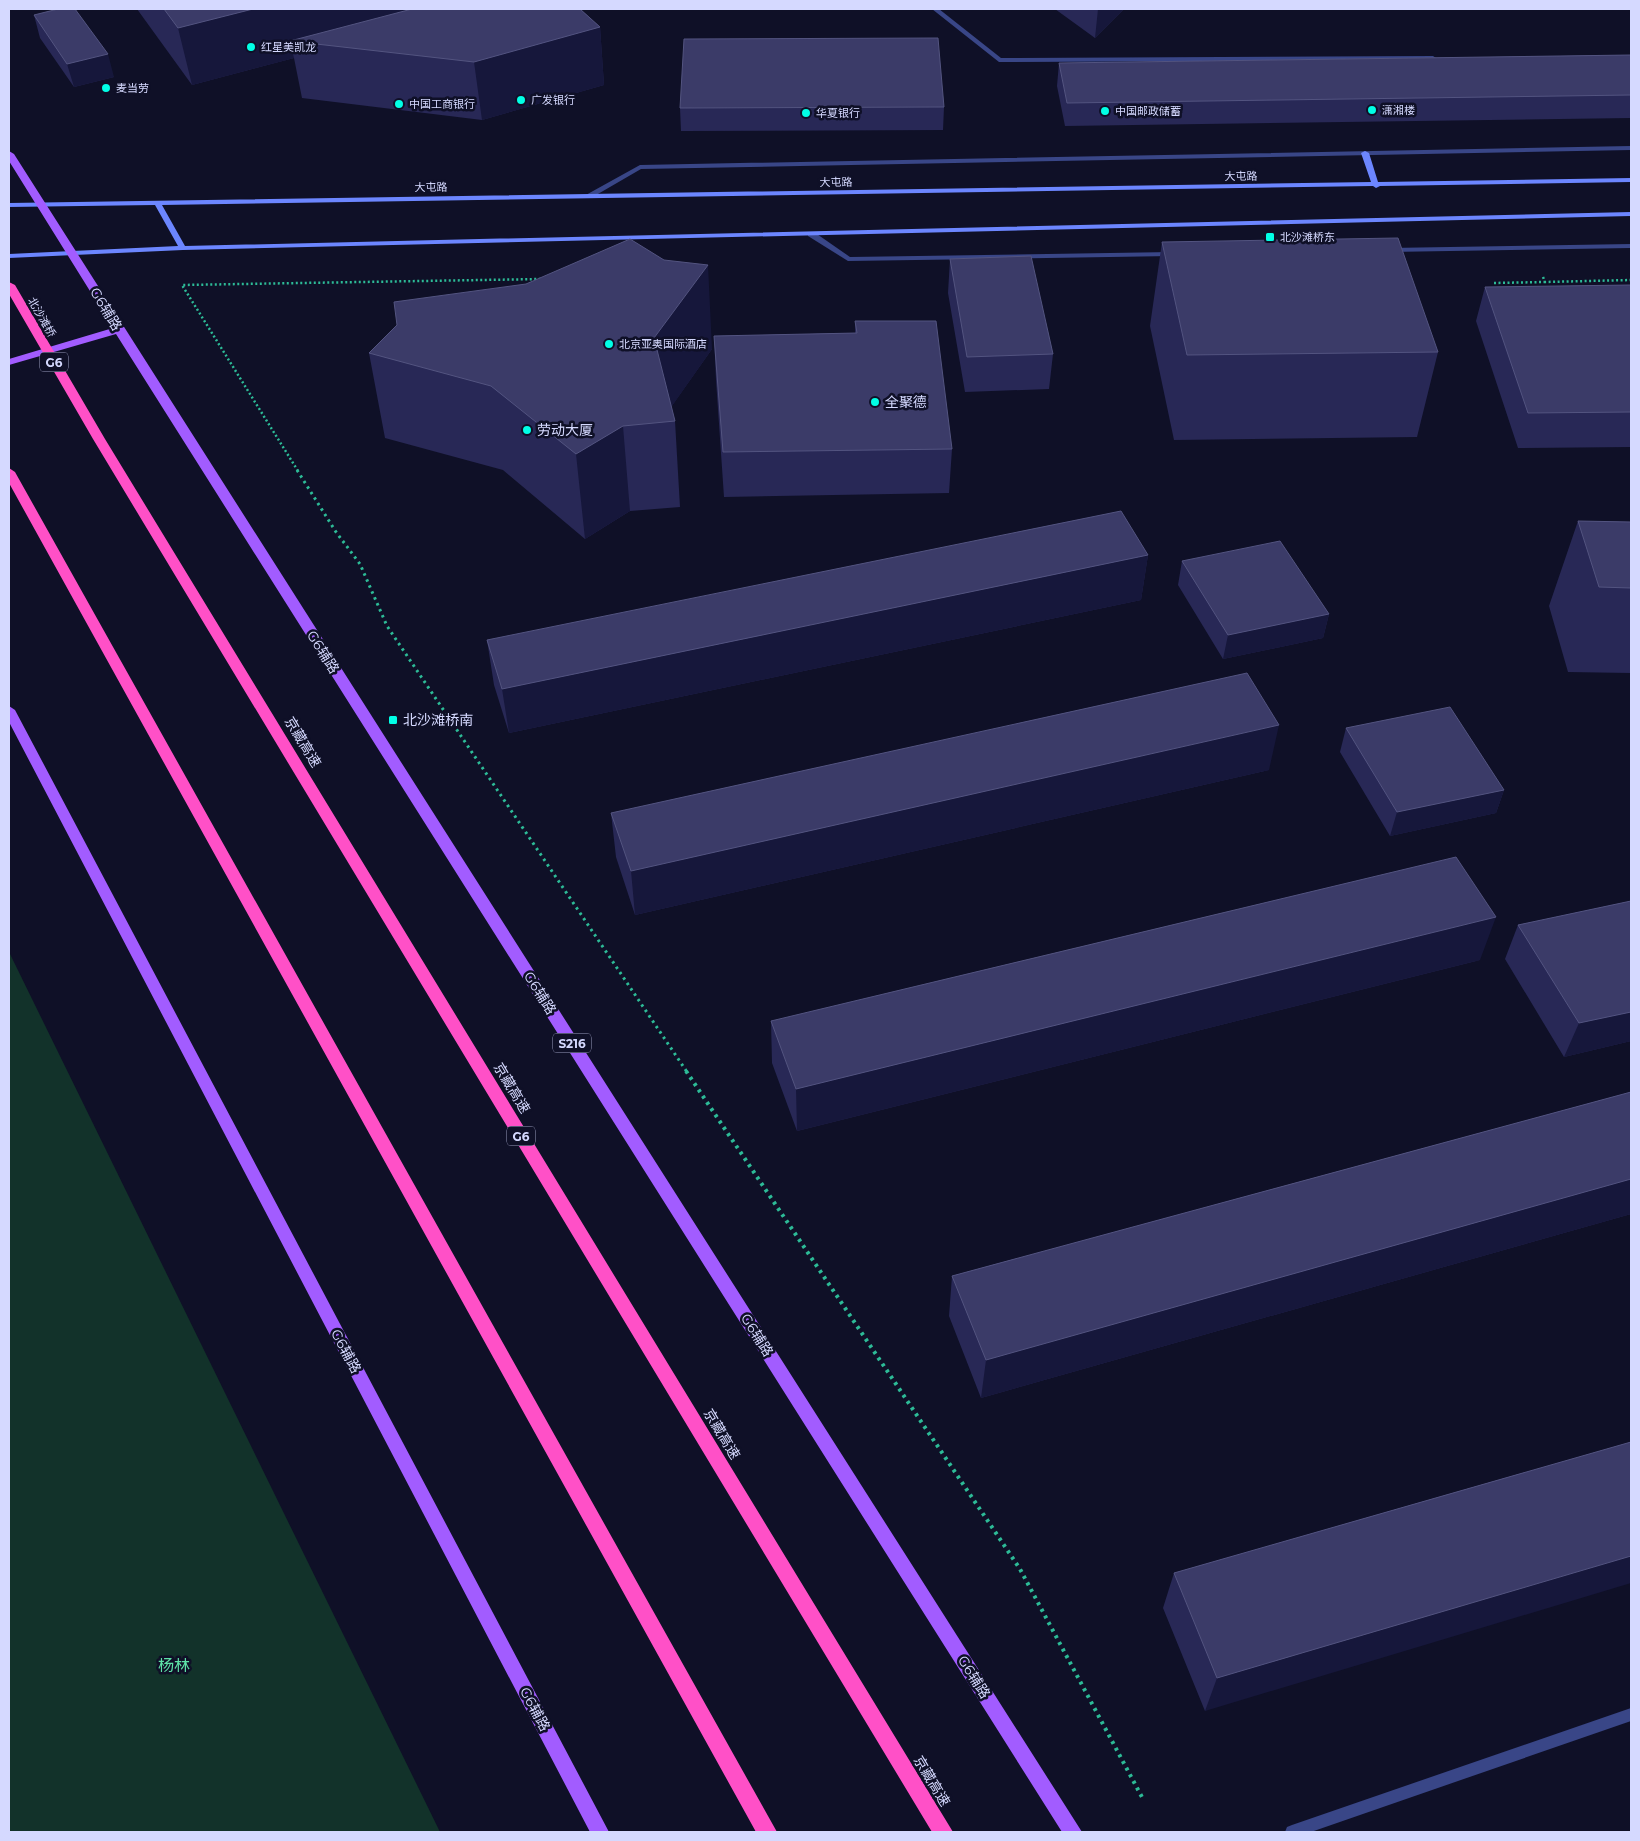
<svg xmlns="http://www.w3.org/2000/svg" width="1640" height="1841" viewBox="0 0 1640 1841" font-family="Montserrat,'Noto Sans SC',sans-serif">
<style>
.green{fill:#12322a}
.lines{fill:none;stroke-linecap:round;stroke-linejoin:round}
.path-far2{stroke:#2dbb97;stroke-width:2.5;stroke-dasharray:2 2.5;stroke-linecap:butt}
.path-far1{stroke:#2dbb97;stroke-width:3;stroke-dasharray:2.5 4;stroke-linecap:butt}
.path{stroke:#2dbb97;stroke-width:4;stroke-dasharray:3 4.5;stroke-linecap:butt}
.minor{fill:#394687;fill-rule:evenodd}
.tertiary{fill:#394687;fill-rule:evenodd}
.secondary{fill:#6c86ff;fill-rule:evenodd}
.primary{fill:#a25cff;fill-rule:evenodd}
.motorway{fill:#ff50c7;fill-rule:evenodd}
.wall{fill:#282856}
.shaded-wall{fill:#16173b}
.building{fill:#3b3b68;stroke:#535480}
.poi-dot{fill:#01ffe6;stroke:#0f1027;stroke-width:2}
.labels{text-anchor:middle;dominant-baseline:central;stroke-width:5;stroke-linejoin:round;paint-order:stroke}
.far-poi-label{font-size:11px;fill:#d5d9ff;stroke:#0f1027;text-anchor:start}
.far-street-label{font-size:11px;fill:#d5d9ff;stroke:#0f1027}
.shield{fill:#0f1027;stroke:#9a9dbe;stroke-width:1}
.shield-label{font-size:12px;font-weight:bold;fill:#d5d9ff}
.street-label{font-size:14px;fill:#d5d9ff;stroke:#0f1027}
.poi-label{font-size:14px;fill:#d5d9ff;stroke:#0f1027;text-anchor:start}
.near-park-label{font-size:16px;fill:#5ee2a7;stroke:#0f1027}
</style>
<rect width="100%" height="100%" fill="#0f1027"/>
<path class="green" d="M 9,952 L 440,1832 L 9,1832 Z"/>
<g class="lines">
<path class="path-far2" d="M 1543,277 L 1545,282 L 1631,280
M 1494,283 L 1545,282
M 298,471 L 182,285 L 541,279"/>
<path class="path-far1" d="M 297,470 L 336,532 L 360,564 L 387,626 L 687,1072"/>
<path class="path" d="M 686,1071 L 1020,1569 L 1143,1799"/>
<path class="minor" d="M 932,9 L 939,9 L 1001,58 L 1433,56 L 1436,58 L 1433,60 L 999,62 Z
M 808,232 L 814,232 L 850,257 L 1172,252 L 1176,254 L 1172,256 L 848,261 L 808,236 Z
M 1631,244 L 1631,248 L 1389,252 L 1385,250 L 1389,248 Z
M 1631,1708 L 1631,1721 L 1311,1832 L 1285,1832 L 1287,1827 L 1292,1825 Z"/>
<path class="tertiary" d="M 1631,146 L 1631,150 L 641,169 L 591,198 L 584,196 L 640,165 Z"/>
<path class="secondary" d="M 1365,151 L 1369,153 L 1378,182 L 1631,178 L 1631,182 L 1380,186 L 1376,188 L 1373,186 L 162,205 L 185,246 L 1631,212 L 1631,216 L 183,250 L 9,258 L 9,254 L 178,246 L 155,205 L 9,207 L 9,203 L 1371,182 L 1361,153 Z"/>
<path class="primary" d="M 9,151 L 14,154 L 1082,1832 L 1062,1832 L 116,334 L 9,365 L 9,359 L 113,328 L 9,161 Z
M 9,706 L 15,710 L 609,1832 L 590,1832 L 9,722 Z"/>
<path class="motorway" d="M 9,282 L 15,285 L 105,439 L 953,1832 L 932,1832 L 93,439 L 9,294 Z
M 9,468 L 15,472 L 777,1832 L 756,1832 L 9,483 Z"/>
</g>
<path class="wall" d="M 137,9 L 580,9 L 600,27 L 604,85 L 482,120 L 302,98 L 294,58 L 192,85 Z
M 1055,9 L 1419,9 L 1419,10 L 1123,10 L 1095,38 Z
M 34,15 L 114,77 L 74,87 L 40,38 Z
M 1631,55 L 1631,118 L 1065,126 L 1057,86 L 1059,63 Z
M 944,107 L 943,130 L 681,131 L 680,108 Z
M 1162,242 L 1438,352 L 1417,437 L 1174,440 L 1150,326 Z
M 950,259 L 1053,354 L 1049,389 L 965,392 L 948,293 Z
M 1631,285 L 1631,447 L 1518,448 L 1476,321 L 1485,287 Z
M 855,321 L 952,449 L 949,493 L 724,497 L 716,380 L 714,336 L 855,333 Z
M 712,349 L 671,407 L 675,421 L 680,507 L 630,511 L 585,539 L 503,470 L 385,438 L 369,353 Z
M 1578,521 L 1631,522 L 1631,673 L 1568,672 L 1549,606 Z
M 1148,555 L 1141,600 L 509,733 L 494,685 L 487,640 Z
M 1182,561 L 1329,614 L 1323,638 L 1223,659 L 1178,585 Z
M 1346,728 L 1504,790 L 1496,813 L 1390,836 L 1340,752 Z
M 1269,770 L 635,915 L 616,857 L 611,813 Z
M 1631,901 L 1631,1041 L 1564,1057 L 1505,959 L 1518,925 Z
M 1480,960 L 797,1131 L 772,1063 L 771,1021 Z
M 1631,1092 L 1631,1214 L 981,1398 L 949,1316 L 952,1276 Z
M 1631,1442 L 1205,1711 L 1163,1608 L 1174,1573 Z"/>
<path class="shaded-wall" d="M 253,9 L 484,9 L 290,41 L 294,58 L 192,85 L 178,28 Z
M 1098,9 L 1123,9 L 1123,10 L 1095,38 Z
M 600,27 L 604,85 L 482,120 L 474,62 Z
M 108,54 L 114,77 L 74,87 L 67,64 Z
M 708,265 L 712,349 L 660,423 L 654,338 Z
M 623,426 L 630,511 L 585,539 L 576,454 Z
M 1148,555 L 1141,600 L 509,733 L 502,689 Z
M 1329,614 L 1323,638 L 1223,659 L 1228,635 Z
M 1279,725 L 1269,770 L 635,915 L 631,871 Z
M 1504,790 L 1496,813 L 1390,836 L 1397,812 Z
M 1496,917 L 1480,960 L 797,1131 L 796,1089 Z
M 1631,1012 L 1631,1041 L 1564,1057 L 1579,1023 Z
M 1631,1179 L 1631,1214 L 981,1398 L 986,1360 Z
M 1631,1556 L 1631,1583 L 1205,1711 L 1217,1678 Z"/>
<path class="building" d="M 58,9 L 75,9 L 108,54 L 67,64 L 34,15 Z
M 164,9 L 253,9 L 178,28 Z
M 412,9 L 580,9 L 600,27 L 474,62 L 290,41 Z
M 938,38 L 944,107 L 680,108 L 684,39 Z
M 1631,55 L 1631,95 L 1067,103 L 1059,63 Z
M 1398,238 L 1438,352 L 1187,355 L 1162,242 Z
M 630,239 L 664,260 L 708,265 L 654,338 L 675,421 L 623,426 L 576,454 L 491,386 L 369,353 L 397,325 L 394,302 L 526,284 Z
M 1031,256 L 1053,354 L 967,357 L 950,259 Z
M 1631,285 L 1631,412 L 1528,413 L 1485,287 Z
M 855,321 L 936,321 L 952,449 L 723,452 L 714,336 L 857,333 Z
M 1121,511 L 1148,555 L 502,689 L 487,640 Z
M 1578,521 L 1631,522 L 1631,588 L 1599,587 Z
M 1280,541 L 1329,614 L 1228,635 L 1182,561 Z
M 1247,673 L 1279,725 L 631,871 L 611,813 Z
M 1450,707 L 1504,790 L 1397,812 L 1346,728 Z
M 1456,857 L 1496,917 L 796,1089 L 771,1021 Z
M 1631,901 L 1631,1012 L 1579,1023 L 1518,925 Z
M 1631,1092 L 1631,1179 L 986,1360 L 952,1276 Z
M 1631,1442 L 1631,1556 L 1217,1678 L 1174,1573 Z"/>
<g class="poi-dot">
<circle cx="251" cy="47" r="5"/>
<circle cx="106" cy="88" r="5"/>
<circle cx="521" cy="100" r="5"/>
<circle cx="399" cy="104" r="5"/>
<circle cx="1372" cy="110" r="5"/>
<circle cx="1105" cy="111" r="5"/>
<circle cx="806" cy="113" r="5"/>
<rect x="1265" y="232" width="10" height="10" rx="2.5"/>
<circle cx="609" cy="344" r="5"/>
<circle cx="875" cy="402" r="5"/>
<circle cx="527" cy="430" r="5"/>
<rect x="388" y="715" width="10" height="10" rx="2.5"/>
</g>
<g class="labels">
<g class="far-poi-label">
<text x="261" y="47">红星美凯龙</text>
<text x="116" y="88">麦当劳</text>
<text x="531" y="100">广发银行</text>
<text x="409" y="104">中国工商银行</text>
<text x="1382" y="110">潇湘楼</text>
<text x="1115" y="111">中国邮政储蓄</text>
<text x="816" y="113">华夏银行</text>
<text x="1280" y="237">北沙滩桥东</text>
<text x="619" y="344">北京亚奥国际酒店</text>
</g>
<g class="far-street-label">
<text transform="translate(1241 176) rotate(-1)">大屯路</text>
<text transform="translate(836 182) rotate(-1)">大屯路</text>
<text transform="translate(431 187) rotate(-1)">大屯路</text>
<text transform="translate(42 317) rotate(60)">北沙滩桥</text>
</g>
<g class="shield">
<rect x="40" y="352.5" width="28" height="19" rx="4"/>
<rect x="553" y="1033.5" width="38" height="19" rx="4"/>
<rect x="507" y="1126.5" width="28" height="19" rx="4"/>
</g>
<g class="shield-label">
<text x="54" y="362">G6</text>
<text x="572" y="1043">S216</text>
<text x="521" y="1136">G6</text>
</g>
<g class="street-label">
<text transform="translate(106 309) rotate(59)">G6辅路</text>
<text transform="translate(323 652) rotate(58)">G6辅路</text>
<text transform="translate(303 742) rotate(59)">京藏高速</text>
<text transform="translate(540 993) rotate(58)">G6辅路</text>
<text transform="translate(512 1088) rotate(59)">京藏高速</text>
<text transform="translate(757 1335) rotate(58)">G6辅路</text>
<text transform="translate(346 1351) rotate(62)">G6辅路</text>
<text transform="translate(722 1434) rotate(59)">京藏高速</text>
<text transform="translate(974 1677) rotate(58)">G6辅路</text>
<text transform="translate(535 1709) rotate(62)">G6辅路</text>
<text transform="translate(932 1781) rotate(59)">京藏高速</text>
</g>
<g class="poi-label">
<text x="885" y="402">全聚德</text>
<text x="537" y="430">劳动大厦</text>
<text x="403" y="720">北沙滩桥南</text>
</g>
<g class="near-park-label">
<text x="174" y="1665">杨林</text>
</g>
</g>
<rect width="1640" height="1841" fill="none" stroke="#d5d9ff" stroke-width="20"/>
</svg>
